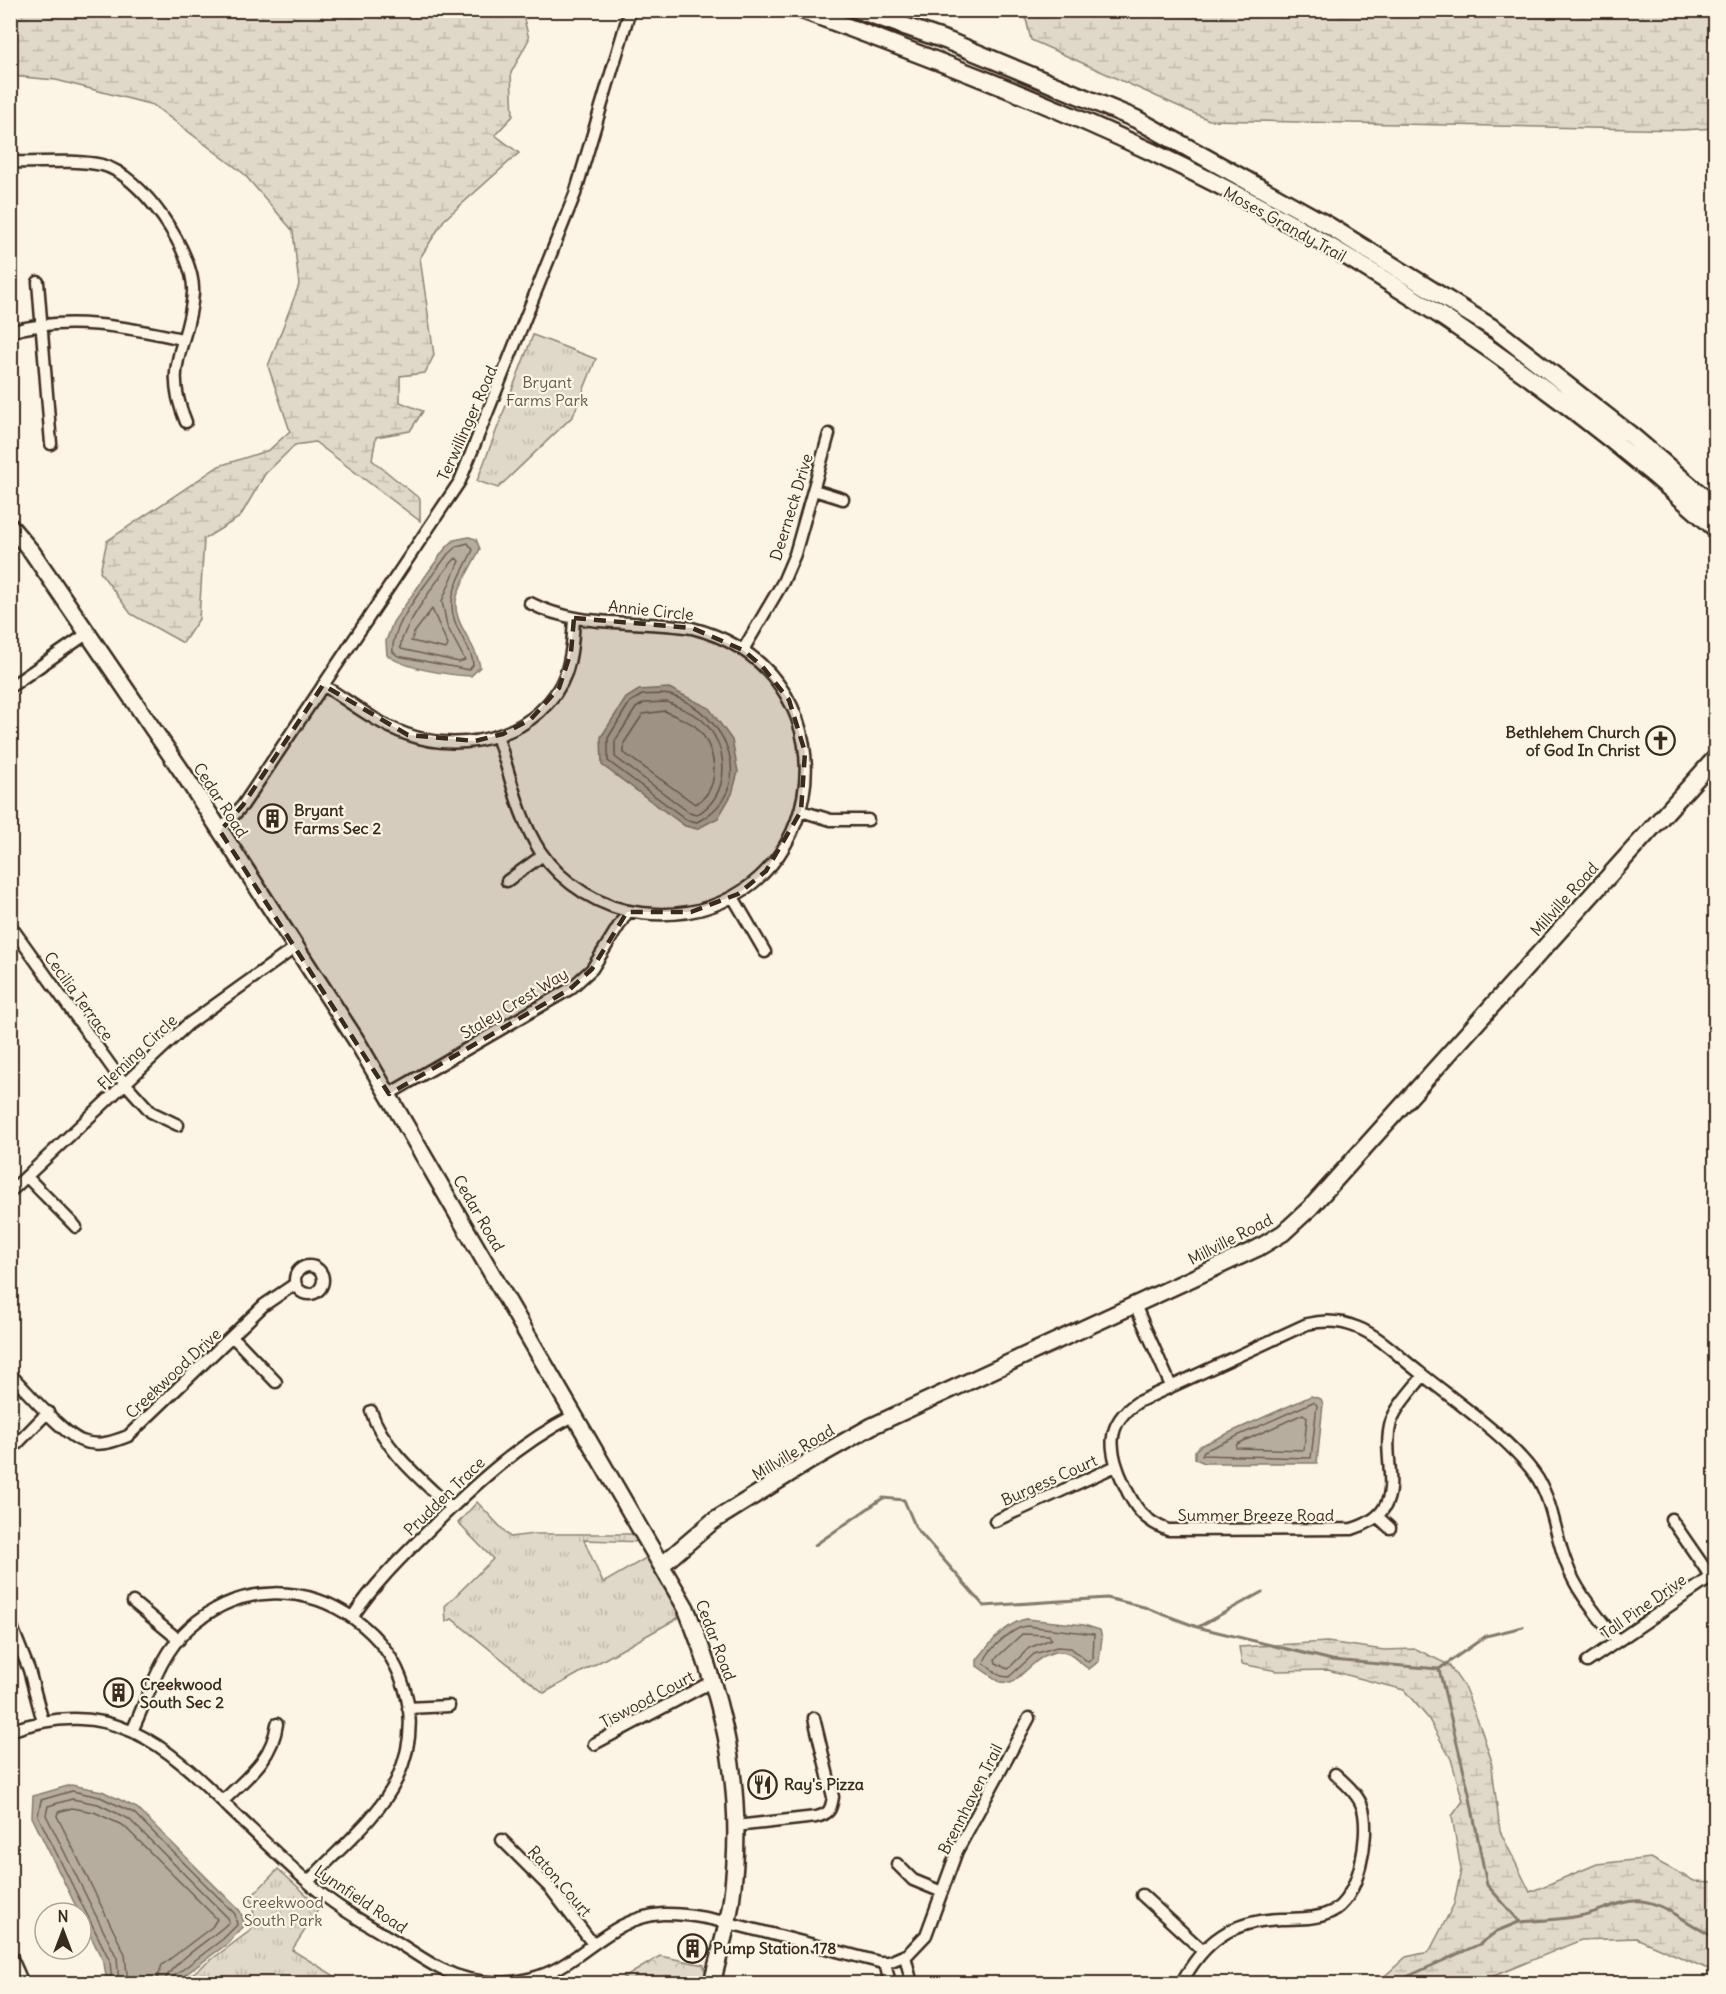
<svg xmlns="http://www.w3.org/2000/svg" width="1726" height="1994" viewBox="0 0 1726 1994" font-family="Delius,sans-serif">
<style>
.forest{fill:url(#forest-crowns);stroke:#8e8173;stroke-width:1.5}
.wetland{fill:url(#wetland-marsh);stroke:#8e8173;stroke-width:1.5}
.park{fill:url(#park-tufts);stroke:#8e8173;stroke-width:1.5}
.water{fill:#b7ad9e;stroke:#85796b;stroke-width:1.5}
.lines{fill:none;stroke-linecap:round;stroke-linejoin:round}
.shore{stroke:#6d5e51;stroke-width:1.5}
.stream{stroke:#85796b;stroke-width:3}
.street-casing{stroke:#3b2a1e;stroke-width:15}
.secondary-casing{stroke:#3b2a1e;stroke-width:20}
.primary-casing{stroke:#3b2a1e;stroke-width:21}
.street{stroke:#fcf5e5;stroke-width:10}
.secondary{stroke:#fcf5e5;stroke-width:15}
.primary{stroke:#fcf5e5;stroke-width:16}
.marked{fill:#3b2a1e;fill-opacity:0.2;stroke:#3b2a1e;stroke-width:4.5;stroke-dasharray:12 8;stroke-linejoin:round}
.labels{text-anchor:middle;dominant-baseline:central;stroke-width:4.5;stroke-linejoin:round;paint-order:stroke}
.street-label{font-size:16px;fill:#3b2a1e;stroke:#fcf5e5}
.park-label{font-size:16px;fill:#645648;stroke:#fcf5e5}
.poi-label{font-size:16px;font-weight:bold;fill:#3b2a1e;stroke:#fcf5e5;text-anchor:start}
</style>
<defs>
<pattern id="forest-crowns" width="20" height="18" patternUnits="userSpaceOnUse" patternTransform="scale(1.5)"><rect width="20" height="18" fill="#e0d8c8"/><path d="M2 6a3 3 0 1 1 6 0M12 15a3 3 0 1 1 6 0" fill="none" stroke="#c1baab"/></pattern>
<pattern id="wetland-marsh" width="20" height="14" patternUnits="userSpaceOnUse" patternTransform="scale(1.5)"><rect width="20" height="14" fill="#e0d8c8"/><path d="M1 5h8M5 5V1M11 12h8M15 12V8" fill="none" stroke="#c1baab"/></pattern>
<pattern id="park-tufts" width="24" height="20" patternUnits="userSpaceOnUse" patternTransform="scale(1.5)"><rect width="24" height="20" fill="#e0d8c8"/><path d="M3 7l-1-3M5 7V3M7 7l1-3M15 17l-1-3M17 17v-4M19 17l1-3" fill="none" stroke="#c1baab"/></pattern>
</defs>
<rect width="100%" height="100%" fill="#fcf5e5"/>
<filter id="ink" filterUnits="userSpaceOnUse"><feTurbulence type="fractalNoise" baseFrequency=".0167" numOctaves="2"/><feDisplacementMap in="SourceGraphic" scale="12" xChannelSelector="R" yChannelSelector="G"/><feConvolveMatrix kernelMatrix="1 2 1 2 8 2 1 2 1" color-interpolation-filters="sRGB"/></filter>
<g filter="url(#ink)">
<path class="forest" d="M 660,1956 L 704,1965 L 706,1983 L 614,1984 Z"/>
<path class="wetland" d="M 402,10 L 405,16 L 459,10 L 522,11 L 529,39 L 511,73 L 513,116 L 495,135 L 519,153 L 444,220 L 420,258 L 434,355 L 425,373 L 400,376 L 400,402 L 423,411 L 410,431 L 376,437 L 372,460 L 420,499 L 420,521 L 315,442 L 295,445 L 265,474 L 240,517 L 204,539 L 199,619 L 183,643 L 131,614 L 100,572 L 107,541 L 219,466 L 269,450 L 290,431 L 268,366 L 299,285 L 293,231 L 243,173 L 153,105 L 56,80 L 11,76 L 11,11 Z
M 1024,11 L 1715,11 L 1715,128 L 1683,130 L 1209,120 L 1031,40 Z
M 1327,1642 L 1384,1650 L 1416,1649 L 1449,1665 L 1465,1688 L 1481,1729 L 1491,1759 L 1500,1831 L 1530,1892 L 1597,1864 L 1651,1858 L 1694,1881 L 1715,1882 L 1715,1972 L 1636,1938 L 1581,1940 L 1477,1983 L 1377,1983 L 1406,1957 L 1429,1952 L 1454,1904 L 1461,1870 L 1452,1816 L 1463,1801 L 1451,1759 L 1428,1718 L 1404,1690 L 1328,1670 L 1277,1671 L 1242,1664 L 1239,1647 Z"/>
<path class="park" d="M 533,335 L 596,359 L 573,416 L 498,488 L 477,481 Z
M 477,1502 L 510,1537 L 534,1534 L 640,1534 L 644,1542 L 584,1540 L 603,1583 L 651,1555 L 677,1605 L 678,1618 L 544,1693 L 452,1619 L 446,1622 L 445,1606 L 493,1559 L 458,1523 Z
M 278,1869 L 320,1907 L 292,1950 L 346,1983 L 180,1983 L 251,1930 L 254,1916 L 251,1897 Z"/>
<path class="water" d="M 469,537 L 476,539 L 480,549 C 474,562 457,588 456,601 C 453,624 477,645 480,667 L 471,676 C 449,675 405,669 387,655 L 386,641 L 393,622 L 444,550 L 454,540 Z
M 669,688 L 709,708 L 732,740 L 738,772 L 732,794 L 718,818 L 697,829 L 685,826 L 602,765 L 601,737 L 626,698 L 639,690 Z
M 1311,1396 L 1321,1399 L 1323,1404 L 1317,1463 L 1205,1463 L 1195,1459 L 1195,1451 L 1200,1446 Z
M 1026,1619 L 1084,1625 L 1100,1630 L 1102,1638 L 1099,1661 L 1089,1669 C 1082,1665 1076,1658 1069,1654 C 1047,1643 1026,1673 1011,1683 L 1000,1682 L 977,1666 L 977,1660 C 989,1644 1006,1623 1026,1619 Z
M 71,1785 L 102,1791 L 137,1808 L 240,1911 L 245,1925 L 227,1944 L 174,1983 L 107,1983 L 104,1963 L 32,1817 L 33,1796 Z"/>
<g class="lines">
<path class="shore" d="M 468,543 L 473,550 C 458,582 441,600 461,635 C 466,645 473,654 473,665 L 469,670 L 398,656 L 393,652 C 390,624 432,577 448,554 L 457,546 Z
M 456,558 L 459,561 L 442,601 L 447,626 L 465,660 L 459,662 L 401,649 C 396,635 444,570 456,558 Z
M 432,609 L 448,645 L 446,649 L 411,641 L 414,633 Z
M 642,695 C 650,695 662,693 670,695 C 728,713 760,789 697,822 L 687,820 L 608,761 L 608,738 L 630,702 Z
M 667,702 C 677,707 692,712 701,719 C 730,745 732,796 696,815 L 690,813 L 615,757 L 615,741 L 636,708 L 644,703 Z
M 665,711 C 674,716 687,720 695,726 C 716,745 724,789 695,804 L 624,753 L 624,743 L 643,714 Z
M 1313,1402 L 1317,1405 L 1311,1458 L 1202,1455 L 1204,1451 Z
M 1303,1414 L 1307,1417 L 1304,1450 L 1236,1448 L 1237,1444 Z
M 1027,1626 L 1094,1634 L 1093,1658 L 1088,1662 L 1071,1648 L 1057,1647 L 1034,1654 L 1009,1677 L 1001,1676 L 984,1664 C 985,1651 1014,1627 1027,1626 Z
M 1022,1634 L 1049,1635 L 1051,1639 L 1029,1648 L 1008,1669 L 996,1663 L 995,1659 Z
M 112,1984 L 110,1961 L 38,1816 L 41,1800 L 72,1791 L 100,1797 L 134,1813 L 235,1914 L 237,1925 L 223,1939 L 174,1976 L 171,1984
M 119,1984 L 117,1958 L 46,1815 L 48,1806 L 72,1799 L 98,1804 L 129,1819 L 228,1918 L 229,1922 C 215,1937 165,1966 164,1984
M 128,1984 L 125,1954 L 57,1816 L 58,1812 L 72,1808 L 94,1812 L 124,1826 L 217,1919 L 212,1927 L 162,1965 L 155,1984"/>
<path class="stream" d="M 815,1545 L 883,1498 L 904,1500 L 916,1528 L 984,1606 L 1107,1598 L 1144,1607 L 1197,1627 L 1332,1660 L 1439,1669 L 1486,1636 L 1523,1627
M 1198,1627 L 1262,1592
M 1439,1669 L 1469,1793 L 1487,1885 L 1520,1922 C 1539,1920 1560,1920 1579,1916 C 1599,1913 1621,1899 1642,1901 C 1667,1904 1693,1928 1716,1938
M 1391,1984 L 1480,1944 L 1497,1931 L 1519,1922"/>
<defs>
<path id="street" d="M 10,162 C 40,163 73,159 102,165 C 141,174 196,254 193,293 C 189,348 161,363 186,422
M 38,282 L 51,444
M 10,332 C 65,315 128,327 182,339
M 814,490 L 843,499
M 743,650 L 783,582 L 795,554 L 829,434
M 323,685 C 350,702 376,723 406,734 C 465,756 543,735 566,673 C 572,655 573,637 574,618
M 10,687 L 88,633
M 497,736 C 510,773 518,817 540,851 C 562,884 602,909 641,913 C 826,933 872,675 692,628 C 639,619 579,629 530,603
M 801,811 L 831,820 L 868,820
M 220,831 L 243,805 L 460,481 L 575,194 L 630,10
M 507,881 L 543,855
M 733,897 L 765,952
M 10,925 L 116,1073 L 151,1112 L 178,1125
M 389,1094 L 570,989 L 592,969 L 628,911
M 27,1177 L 76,1227
M 10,1192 L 187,1025 L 296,947
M295 1280a14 14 0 1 1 28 0a14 14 0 1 1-28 0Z
M 1135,1305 L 1171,1386
M 233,1337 L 276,1382
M 10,1374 C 27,1391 63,1434 82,1441 C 98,1447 113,1442 128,1436 L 264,1305 L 295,1284
M 1423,1376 C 1412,1390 1397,1405 1391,1422 C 1379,1464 1414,1510 1352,1529 L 1168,1530 C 1144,1521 1134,1507 1124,1484 C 1109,1452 1104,1424 1138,1402 L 1307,1324 C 1324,1320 1340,1320 1356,1327 C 1380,1336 1399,1357 1419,1372 C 1455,1401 1514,1441 1538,1479 C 1554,1506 1555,1536 1567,1565 C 1577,1593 1600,1618 1617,1641
M 371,1411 C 384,1450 422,1480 451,1508
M 10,1451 L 48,1412
M 1377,1516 L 1390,1528
M 1671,1519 L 1711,1577
M 995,1521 L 1116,1466
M 133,1602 L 179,1640
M 353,1616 C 375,1583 401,1558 429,1530 C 473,1486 517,1445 573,1416
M 10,1622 L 29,1670 L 43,1722
M 1587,1662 L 1716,1574
M 408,1708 L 449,1706
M 10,1731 C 109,1695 165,1743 230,1809 C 256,1834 282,1859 309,1883 C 334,1906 365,1923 395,1941 C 410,1950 425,1961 441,1969 C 481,1989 530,1987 568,1962 C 598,1942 624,1916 663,1914 C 696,1913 732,1924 764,1932 C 802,1942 840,1952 879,1962 L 889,1962 L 908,1954 L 926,1935 L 957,1851 L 1029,1718
M 132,1731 C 149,1696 159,1655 189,1628 C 295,1533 456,1650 397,1779 C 378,1819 337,1850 308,1882
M 594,1744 L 713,1681
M 223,1801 C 247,1777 272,1760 277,1724
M 736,1826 L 816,1817 C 829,1814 831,1810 833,1797 L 814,1718
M 502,1840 L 550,1888 L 593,1944
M 897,1864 L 913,1880 L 942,1892
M 1142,1895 L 1202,1950
M 10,1954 L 22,1981
M 905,1956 L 912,1984
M 885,1962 L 890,1984
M 1181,1984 C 1204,1940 1232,1921 1281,1919 C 1298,1918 1315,1920 1331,1912 C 1359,1900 1370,1836 1363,1809 C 1359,1795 1346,1784 1335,1774"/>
<path id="secondary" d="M 10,526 L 32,552 L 183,773 L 358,1043 L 686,1608 C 726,1707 746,1795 731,1903 C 727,1930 718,1957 712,1984
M 662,1565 L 712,1522 L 810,1461 L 872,1426 L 1258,1248 L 1283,1233 L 1310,1208 L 1716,757"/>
<path id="primary" d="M 802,10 C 920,54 1038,98 1152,152 C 1354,248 1550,379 1716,529
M 858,10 L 948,41 L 1136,119 L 1329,226 L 1496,330 L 1632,436 L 1716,508"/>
</defs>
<use href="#street" class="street-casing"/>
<use href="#secondary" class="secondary-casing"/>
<use href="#primary" class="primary-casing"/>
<use href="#street" class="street"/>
<use href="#secondary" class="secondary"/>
<use href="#primary" class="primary"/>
</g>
</g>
<path class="marked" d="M 574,618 L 692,628 L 743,650 L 762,666 L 789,700 L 805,752 L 801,811 L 766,871 L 738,894 L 691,912 L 627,912 L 592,969 L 570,989 L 389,1094 L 220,831 L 243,805 L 323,685 L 408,735 L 475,741 L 503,734 L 531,719 L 559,688 L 571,652 Z"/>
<defs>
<symbol id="church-ring" viewBox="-11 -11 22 22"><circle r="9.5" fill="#fcf5e5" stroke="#3b2a1e" stroke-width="1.5"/><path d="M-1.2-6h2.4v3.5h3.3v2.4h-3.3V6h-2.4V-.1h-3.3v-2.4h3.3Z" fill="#3b2a1e"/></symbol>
<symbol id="building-ring" viewBox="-11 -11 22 22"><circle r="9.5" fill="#fcf5e5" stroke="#3b2a1e" stroke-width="1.5"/><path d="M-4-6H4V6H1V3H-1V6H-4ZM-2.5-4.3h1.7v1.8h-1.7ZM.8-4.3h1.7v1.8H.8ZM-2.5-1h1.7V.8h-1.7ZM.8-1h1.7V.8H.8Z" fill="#3b2a1e"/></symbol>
<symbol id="restaurant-ring" viewBox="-11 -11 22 22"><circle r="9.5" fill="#fcf5e5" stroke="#3b2a1e" stroke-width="1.5"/><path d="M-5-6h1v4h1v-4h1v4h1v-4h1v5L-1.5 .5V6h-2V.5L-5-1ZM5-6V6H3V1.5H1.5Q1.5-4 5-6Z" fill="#3b2a1e"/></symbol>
</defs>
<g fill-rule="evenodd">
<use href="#church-ring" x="1644" y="724" width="33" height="33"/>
<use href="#building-ring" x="256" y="802" width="33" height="33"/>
<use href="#building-ring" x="102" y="1676" width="33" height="33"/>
<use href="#restaurant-ring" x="746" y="1768" width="33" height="33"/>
<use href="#building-ring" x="676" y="1932" width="33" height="33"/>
</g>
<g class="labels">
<g class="street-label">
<text transform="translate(1285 224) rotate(29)">Moses Grandy Trail</text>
<text transform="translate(467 423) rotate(-66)">Terwillinger Road</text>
<text transform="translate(791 507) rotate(-73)">Deerneck Drive</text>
<text transform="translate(651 610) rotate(6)">Annie Circle</text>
<text transform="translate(221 800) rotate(57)">Cedar Road</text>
<text transform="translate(1564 899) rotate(-48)">Millville Road</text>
<text transform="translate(79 996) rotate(54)">Cecilia Terrace</text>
<text transform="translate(514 1003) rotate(-31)">Staley Crest Way</text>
<text transform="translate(137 1052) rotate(-43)">Fleming Circle</text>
<text transform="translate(479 1213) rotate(60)">Cedar Road</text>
<text transform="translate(1230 1239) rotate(-27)">Millville Road</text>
<text transform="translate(173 1373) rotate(-43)">Creekwood Drive</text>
<text transform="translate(793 1452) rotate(-31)">Millville Road</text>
<text transform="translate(1049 1480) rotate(-24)">Burgess Court</text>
<text transform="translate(444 1496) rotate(-44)">Prudden Trace</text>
<text x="1256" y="1515">Summer Breeze Road</text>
<text transform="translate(1643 1606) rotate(-35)">Tall Pine Drive</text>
<text transform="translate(716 1640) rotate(69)">Cedar Road</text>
<text transform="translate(647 1699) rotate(-28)">Tiswood Court</text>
<text transform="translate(970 1799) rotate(-63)">Brennhaven Trail</text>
<text transform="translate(560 1881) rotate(49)">Raton Court</text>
<text transform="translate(361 1899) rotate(34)">Lynnfield Road</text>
</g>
<g class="park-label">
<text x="547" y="382">Bryant<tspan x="547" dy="18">Farms Park</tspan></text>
<text x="283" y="1902">Creekwood<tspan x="283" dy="18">South Park</tspan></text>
</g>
<g class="poi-label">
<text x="1640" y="732" text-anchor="end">Bethlehem Church<tspan x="1640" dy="18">of God In Christ</tspan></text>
<text x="294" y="810">Bryant<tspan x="294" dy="18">Farms Sec 2</tspan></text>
<text x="140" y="1684">Creekwood<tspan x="140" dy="18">South Sec 2</tspan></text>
<text x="784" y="1784">Ray's Pizza</text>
<text x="713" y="1948">Pump Station 178</text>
</g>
</g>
<rect width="1726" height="1994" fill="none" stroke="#fcf5e5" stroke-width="36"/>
<rect x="18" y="18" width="1690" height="1958" fill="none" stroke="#3b2a1e" stroke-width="2" filter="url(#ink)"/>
<g transform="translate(63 1931)"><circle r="28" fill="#fcf5e5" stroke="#afa495" stroke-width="1.5"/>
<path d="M0-4.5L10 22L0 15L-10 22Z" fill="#3b2a1e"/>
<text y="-9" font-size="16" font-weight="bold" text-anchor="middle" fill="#3b2a1e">N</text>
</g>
</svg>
